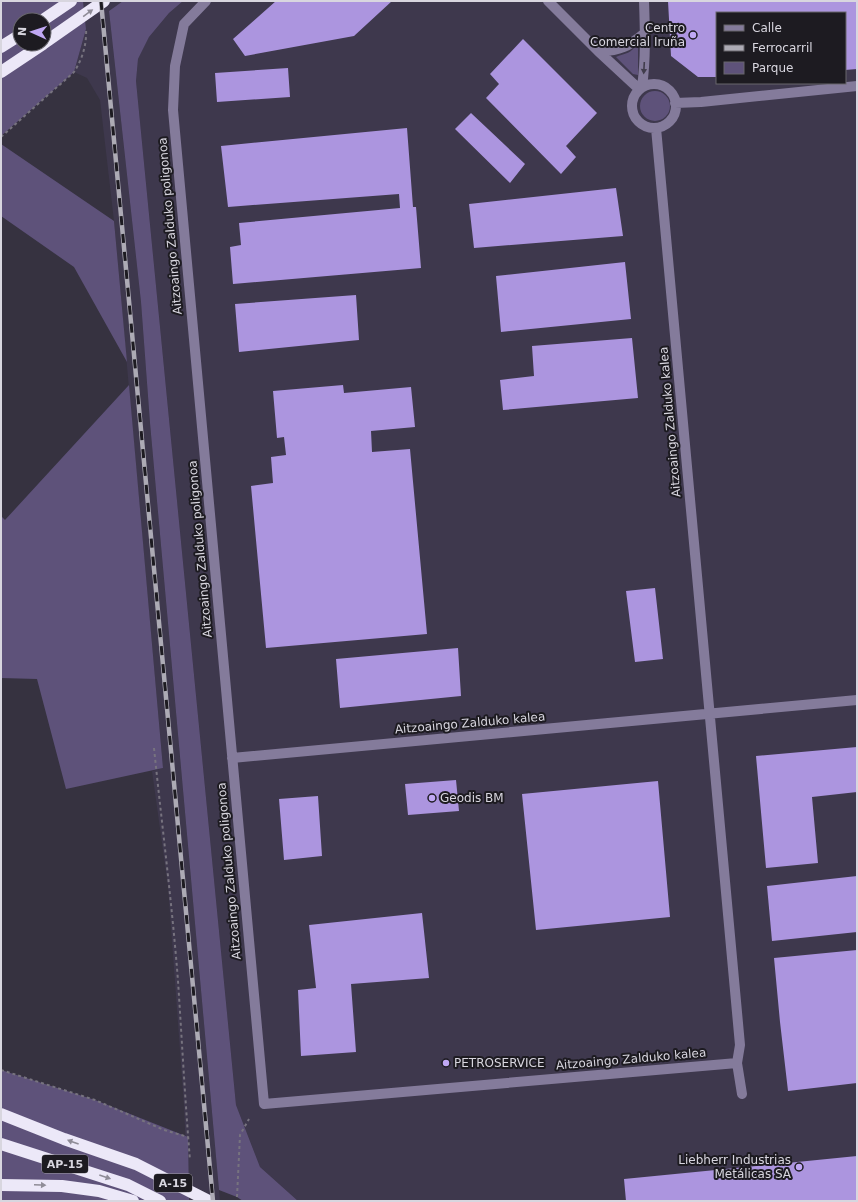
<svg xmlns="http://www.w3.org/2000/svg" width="858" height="1202" viewBox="0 0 858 1202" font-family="'DejaVu Sans',sans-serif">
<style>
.built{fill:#3e384d;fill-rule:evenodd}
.green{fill:#5e527a;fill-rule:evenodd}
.building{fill:#ac95df}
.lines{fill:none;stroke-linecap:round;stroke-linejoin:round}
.path{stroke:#77737f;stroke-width:2;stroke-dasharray:3 3;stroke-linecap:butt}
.minor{stroke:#847b9b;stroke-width:10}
.highway{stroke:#ece8f8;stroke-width:12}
.rail-casing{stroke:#adabb5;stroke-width:4.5}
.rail{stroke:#1d1b21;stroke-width:3;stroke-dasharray:9;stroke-linecap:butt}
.oneway{fill:#8f8c97}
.oneway2{fill:#413d4c}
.poi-dot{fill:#c0a8f4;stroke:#1d1b21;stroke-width:1.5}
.labels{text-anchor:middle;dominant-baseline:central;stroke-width:4;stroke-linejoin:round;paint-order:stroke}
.shield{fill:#1d1b21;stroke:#a09ea6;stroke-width:1}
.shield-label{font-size:11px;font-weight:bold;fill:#d8d6df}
.poi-label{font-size:12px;fill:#d8d6df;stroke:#1d1b21;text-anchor:end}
.street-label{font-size:12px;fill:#d8d6df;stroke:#1d1b21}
</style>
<rect width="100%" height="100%" fill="#363240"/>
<path class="built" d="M 83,1 L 123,1 L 109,11 L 141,302 L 150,423 L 220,1201 L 188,1201 L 184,1105 L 168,886 L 152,771 L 163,768 L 114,221 L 100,100 L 87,78 L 74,72 L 86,29 Z
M 183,1 L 857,1 L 857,1201 L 298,1201 L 260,1167 L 236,1105 L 136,81 L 138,59 L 149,37 L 169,13 ZM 717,13 L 845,13 L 845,83 L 717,83 Z"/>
<path class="green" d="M 1,1 L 83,1 L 86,29 L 74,72 L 1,136 ZM 20,20 L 44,20 L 44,44 L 20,44 Z
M 123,1 L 183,1 L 169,13 L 149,37 L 138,59 L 136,81 L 236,1105 L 260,1167 L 298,1201 L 243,1201 L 237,1197 L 219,1190 L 150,423 L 141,302 L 109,11 Z
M 635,47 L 638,47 L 638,75 L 633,74 L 616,57 C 624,53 628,55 635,47 Z
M640 106a15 15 0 1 1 30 0a15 15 0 1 1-30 0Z
M 1,144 L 114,221 L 127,362 L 74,267 L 1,216 Z
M 129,385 L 163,768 L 66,789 L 37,679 L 1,678 L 1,516 L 5,520 Z
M 1,1070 L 95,1100 L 188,1137 L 189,1201 L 1,1201 Z"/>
<path class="building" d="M 276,1 L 392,1 L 354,36 L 245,56 L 233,39 Z
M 668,1 L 857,1 L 857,69 L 845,70 L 845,13 L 717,13 L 717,77 L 698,77 L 671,56 Z
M 523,39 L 597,113 L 566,146 L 576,157 L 561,174 L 486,98 L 499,84 L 490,74 Z
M 288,68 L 290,97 L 217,102 L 215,73 Z
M 471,113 L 525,164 L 510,183 L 455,129 Z
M 407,128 L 413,207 L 416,207 L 421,268 L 233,284 L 230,247 L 241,245 L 239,223 L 400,208 L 399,194 L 228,207 L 221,146 Z
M 616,188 L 623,236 L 474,248 L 469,204 Z
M 625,262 L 631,319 L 501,332 L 496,276 Z
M 356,295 L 359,340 L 239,352 L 235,304 Z
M 632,338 L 638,398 L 503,410 L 500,380 L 534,376 L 532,346 Z
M 343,385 L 344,393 L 411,387 L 415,427 L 371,431 L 372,452 L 410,449 L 427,634 L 266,648 L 251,486 L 273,483 L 271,457 L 286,455 L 284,437 L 277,438 L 273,391 Z
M 655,588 L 663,659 L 635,662 L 626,591 Z
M 458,648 L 461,696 L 340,708 L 336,659 Z
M 857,747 L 857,792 L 812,797 L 818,863 L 766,868 L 756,756 Z
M 456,780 L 459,811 L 408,815 L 405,784 Z
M 658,781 L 670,917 L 536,930 L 522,794 Z
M 318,796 L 322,856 L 284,860 L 279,799 Z
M 857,876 L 857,932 L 772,941 L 767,886 Z
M 422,913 L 429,978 L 351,984 L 356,1052 L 301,1056 L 298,990 L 316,988 L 309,925 Z
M 857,950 L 857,1083 L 788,1091 L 780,1022 L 774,958 Z
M 857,1156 L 857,1201 L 626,1201 L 624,1179 Z"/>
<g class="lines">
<path class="path" d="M 1,137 L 74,72 C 82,60 87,44 86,29
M 154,748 C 162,826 172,903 178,981 C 182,1041 185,1100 190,1160
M 1,1070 L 95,1100 L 164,1130 L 188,1137
M 237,1197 L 240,1135 L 249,1119"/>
<path class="minor" d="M 206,1 L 184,24 L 175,66 L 173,110 L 264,1104 L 737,1063
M 548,1 L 598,51 L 639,89
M 598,51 C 619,52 629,46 645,33
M632 106a22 22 0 1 1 44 0a22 22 0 1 1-44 0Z
M 642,87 C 646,58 645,30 644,1
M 675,103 L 701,102 L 857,86
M 656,128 L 740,1045 L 737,1063 L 742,1094
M 232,758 L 857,700"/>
<path class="highway" d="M 43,20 L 71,1
M 44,43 L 104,1
M 1,47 L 20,35
M 1,72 L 43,44
M 1,1114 L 64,1139 L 136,1164 L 209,1201
M 1,1144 L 128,1185 L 160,1201
M 1,1185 L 62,1186 L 99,1191 L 133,1201"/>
<defs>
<path id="rail" d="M 101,1 L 213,1201"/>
</defs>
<use href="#rail" class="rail-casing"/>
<use href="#rail" class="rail"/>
</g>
<defs><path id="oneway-solid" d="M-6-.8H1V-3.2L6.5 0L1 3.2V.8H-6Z"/></defs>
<g class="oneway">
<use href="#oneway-solid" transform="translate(88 13) rotate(-36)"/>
<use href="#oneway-solid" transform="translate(73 1142) rotate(-160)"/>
<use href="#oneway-solid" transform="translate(105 1177) rotate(19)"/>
<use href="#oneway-solid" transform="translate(40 1185) rotate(2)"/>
</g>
<use class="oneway2" href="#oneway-solid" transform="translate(644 68) rotate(93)"/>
<g class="poi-dot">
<circle cx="693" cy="35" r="4"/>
<circle cx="432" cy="798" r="4"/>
<circle cx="446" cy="1063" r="4"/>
<circle cx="799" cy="1167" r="4"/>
</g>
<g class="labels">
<g class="shield">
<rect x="42" y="1155" width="46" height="18" rx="3"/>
<rect x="154" y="1174" width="38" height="18" rx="3"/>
</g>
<g class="shield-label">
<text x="65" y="1164">AP-15</text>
<text x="173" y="1183">A-15</text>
</g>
<g class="poi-label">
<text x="685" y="28">Centro<tspan x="685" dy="14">Comercial Iruña</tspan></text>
<text x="440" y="798" text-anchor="start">Geodis BM</text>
<text x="454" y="1063" text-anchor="start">PETROSERVICE</text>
<text x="791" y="1160">Liebherr Industrias<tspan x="791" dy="14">Metálicas SA</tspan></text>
</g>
<g class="street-label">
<text transform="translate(170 226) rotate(-95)">Aitzoaingo Zalduko poligonoa</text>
<text transform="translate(670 422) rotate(-95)">Aitzoaingo Zalduko kalea</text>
<text transform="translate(200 549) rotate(-95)">Aitzoaingo Zalduko poligonoa</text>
<text transform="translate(470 723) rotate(-5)">Aitzoaingo Zalduko kalea</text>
<text transform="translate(229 871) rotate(-95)">Aitzoaingo Zalduko poligonoa</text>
<text transform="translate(631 1059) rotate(-5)">Aitzoaingo Zalduko kalea</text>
</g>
</g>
<rect width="858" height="1202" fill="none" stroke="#d8d6df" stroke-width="4"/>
<rect x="716" y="12" width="130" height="72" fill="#1d1b21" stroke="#68666d"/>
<rect x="724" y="25" width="20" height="6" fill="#847b9b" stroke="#68666d"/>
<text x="752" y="32" font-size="12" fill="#d8d6df">Calle</text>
<rect x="724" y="45" width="20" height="6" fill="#adabb5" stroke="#68666d"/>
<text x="752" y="52" font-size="12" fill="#d8d6df">Ferrocarril</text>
<rect x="724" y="62" width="20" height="12" fill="#5e527a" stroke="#68666d"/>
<text x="752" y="72" font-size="12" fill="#d8d6df">Parque</text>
<g transform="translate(32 32) rotate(273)"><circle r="19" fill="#1d1b21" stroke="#68666d"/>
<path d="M0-3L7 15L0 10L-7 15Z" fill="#c0a8f4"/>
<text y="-6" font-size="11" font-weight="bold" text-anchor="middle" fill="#d8d6df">N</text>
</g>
</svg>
